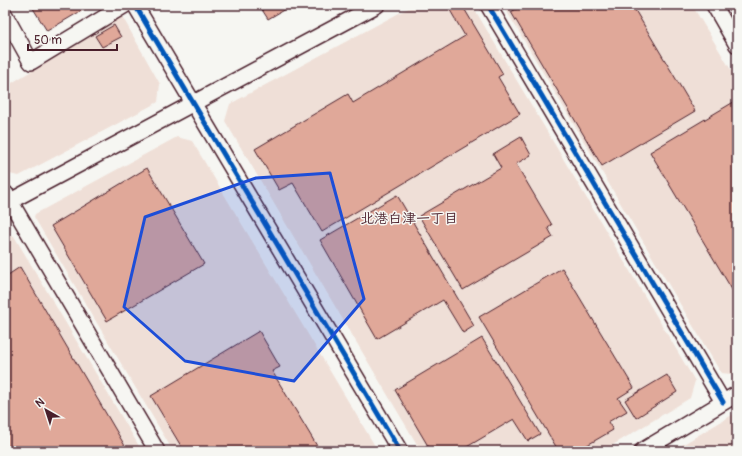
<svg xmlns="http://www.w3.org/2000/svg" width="742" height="456" viewBox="0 0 742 456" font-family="Pangolin,'Klee One',sans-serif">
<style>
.built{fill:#efdfd7}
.building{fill:#e0a899;stroke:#4a1f2b}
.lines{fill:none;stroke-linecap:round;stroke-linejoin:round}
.minor-casing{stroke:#4a1f2b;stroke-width:18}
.minor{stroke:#f6f6f2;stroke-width:15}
.cycleway-casing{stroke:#f6f6f2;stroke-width:8}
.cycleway{stroke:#0057b8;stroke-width:5}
.marked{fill:#1d4ed8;fill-opacity:0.2;stroke:#1d4ed8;stroke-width:3;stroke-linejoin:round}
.labels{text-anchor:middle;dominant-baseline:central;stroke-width:3;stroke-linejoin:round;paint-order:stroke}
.neighbourhood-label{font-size:14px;font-weight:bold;fill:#4a1f2b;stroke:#f6f6f2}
</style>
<rect width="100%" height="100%" fill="#f6f6f2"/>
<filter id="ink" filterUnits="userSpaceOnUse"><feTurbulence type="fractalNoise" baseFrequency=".025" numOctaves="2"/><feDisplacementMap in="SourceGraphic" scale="8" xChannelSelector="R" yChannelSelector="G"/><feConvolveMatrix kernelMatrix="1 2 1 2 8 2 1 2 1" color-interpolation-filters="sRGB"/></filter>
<g filter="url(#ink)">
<path class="built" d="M 414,5 L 472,5 L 695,381 L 690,398 L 603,451 L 421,451 L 225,121 L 230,104 Z
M 503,5 L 692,5 L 737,80 L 737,371 L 731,374 L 721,373 Z
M 122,16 L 160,84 L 158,102 L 19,176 L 9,174 L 5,167 L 5,87 Z
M 177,137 L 192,141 L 378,451 L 173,451 L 34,217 L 35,214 Z
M 5,233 L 14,236 L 142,451 L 5,451 Z
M 737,412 L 737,451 L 672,451 Z"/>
<path class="building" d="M 31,5 L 84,5 L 86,8 L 47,31 Z
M 259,5 L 292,5 L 268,19 Z
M 447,5 L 462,5 L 503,74 L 498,77 L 520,114 L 322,232 L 293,183 L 279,190 L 255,149 L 348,94 L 353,103 L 465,36 Z
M 523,5 L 632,5 L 695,111 L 602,166 L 511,12 Z
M 114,25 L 121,37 L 102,47 L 95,36 Z
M 737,100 L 737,298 L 650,152 Z
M 521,137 L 531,155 L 516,164 L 552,225 L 548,228 L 553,237 L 463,290 L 419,216 L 501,168 L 493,154 Z
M 147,168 L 204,264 L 107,321 L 51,226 Z
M 397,195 L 474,326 L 463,333 L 443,300 L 377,339 L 320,240 Z
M 20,267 L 128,451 L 5,451 L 5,277 Z
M 562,268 L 634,388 L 618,398 L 627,411 L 608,422 L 613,430 L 577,451 L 566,451 L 563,447 L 558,450 L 479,317 Z
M 259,331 L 280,367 L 272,371 L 320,451 L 184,451 L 151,396 Z
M 482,338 L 540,434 L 528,441 L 514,419 L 460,451 L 431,451 L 395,390 Z
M 667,375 L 677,392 L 636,418 L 625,400 Z"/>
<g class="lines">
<defs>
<path id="minor" d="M 135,5 L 400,451
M 488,5 L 723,402
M 714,5 L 737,45
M 5,15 L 31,62 L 125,5
M 6,194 L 157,451
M 5,204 L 377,5
M 642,451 L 737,394"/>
</defs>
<use href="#minor" class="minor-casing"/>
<use href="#minor" class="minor"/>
<defs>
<path id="cycleway" d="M 135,5 L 400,451
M 488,5 L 723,402"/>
</defs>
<use href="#cycleway" class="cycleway-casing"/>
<use href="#cycleway" class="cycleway"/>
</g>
</g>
<path class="marked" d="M 330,173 L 364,299 L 294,381 L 185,361 L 124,307 L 145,217 L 256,178 Z"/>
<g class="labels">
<g class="neighbourhood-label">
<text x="409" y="218">北港白津一丁目</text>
</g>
</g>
<rect width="742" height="456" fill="none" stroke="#f6f6f2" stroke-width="20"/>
<rect x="10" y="10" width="722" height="436" fill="none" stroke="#4a1f2b" stroke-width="1.5" filter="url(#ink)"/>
<g transform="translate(46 410) rotate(321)" stroke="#f6f6f2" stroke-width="3" paint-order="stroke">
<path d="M0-3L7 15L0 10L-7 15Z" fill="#4a1f2b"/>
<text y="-6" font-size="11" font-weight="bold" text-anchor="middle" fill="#4a1f2b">N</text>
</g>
<path d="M28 44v6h89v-6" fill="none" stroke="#4a1f2b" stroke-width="2"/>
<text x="34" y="44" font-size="12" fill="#4a1f2b" stroke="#f6f6f2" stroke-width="3" paint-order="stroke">50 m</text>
</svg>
